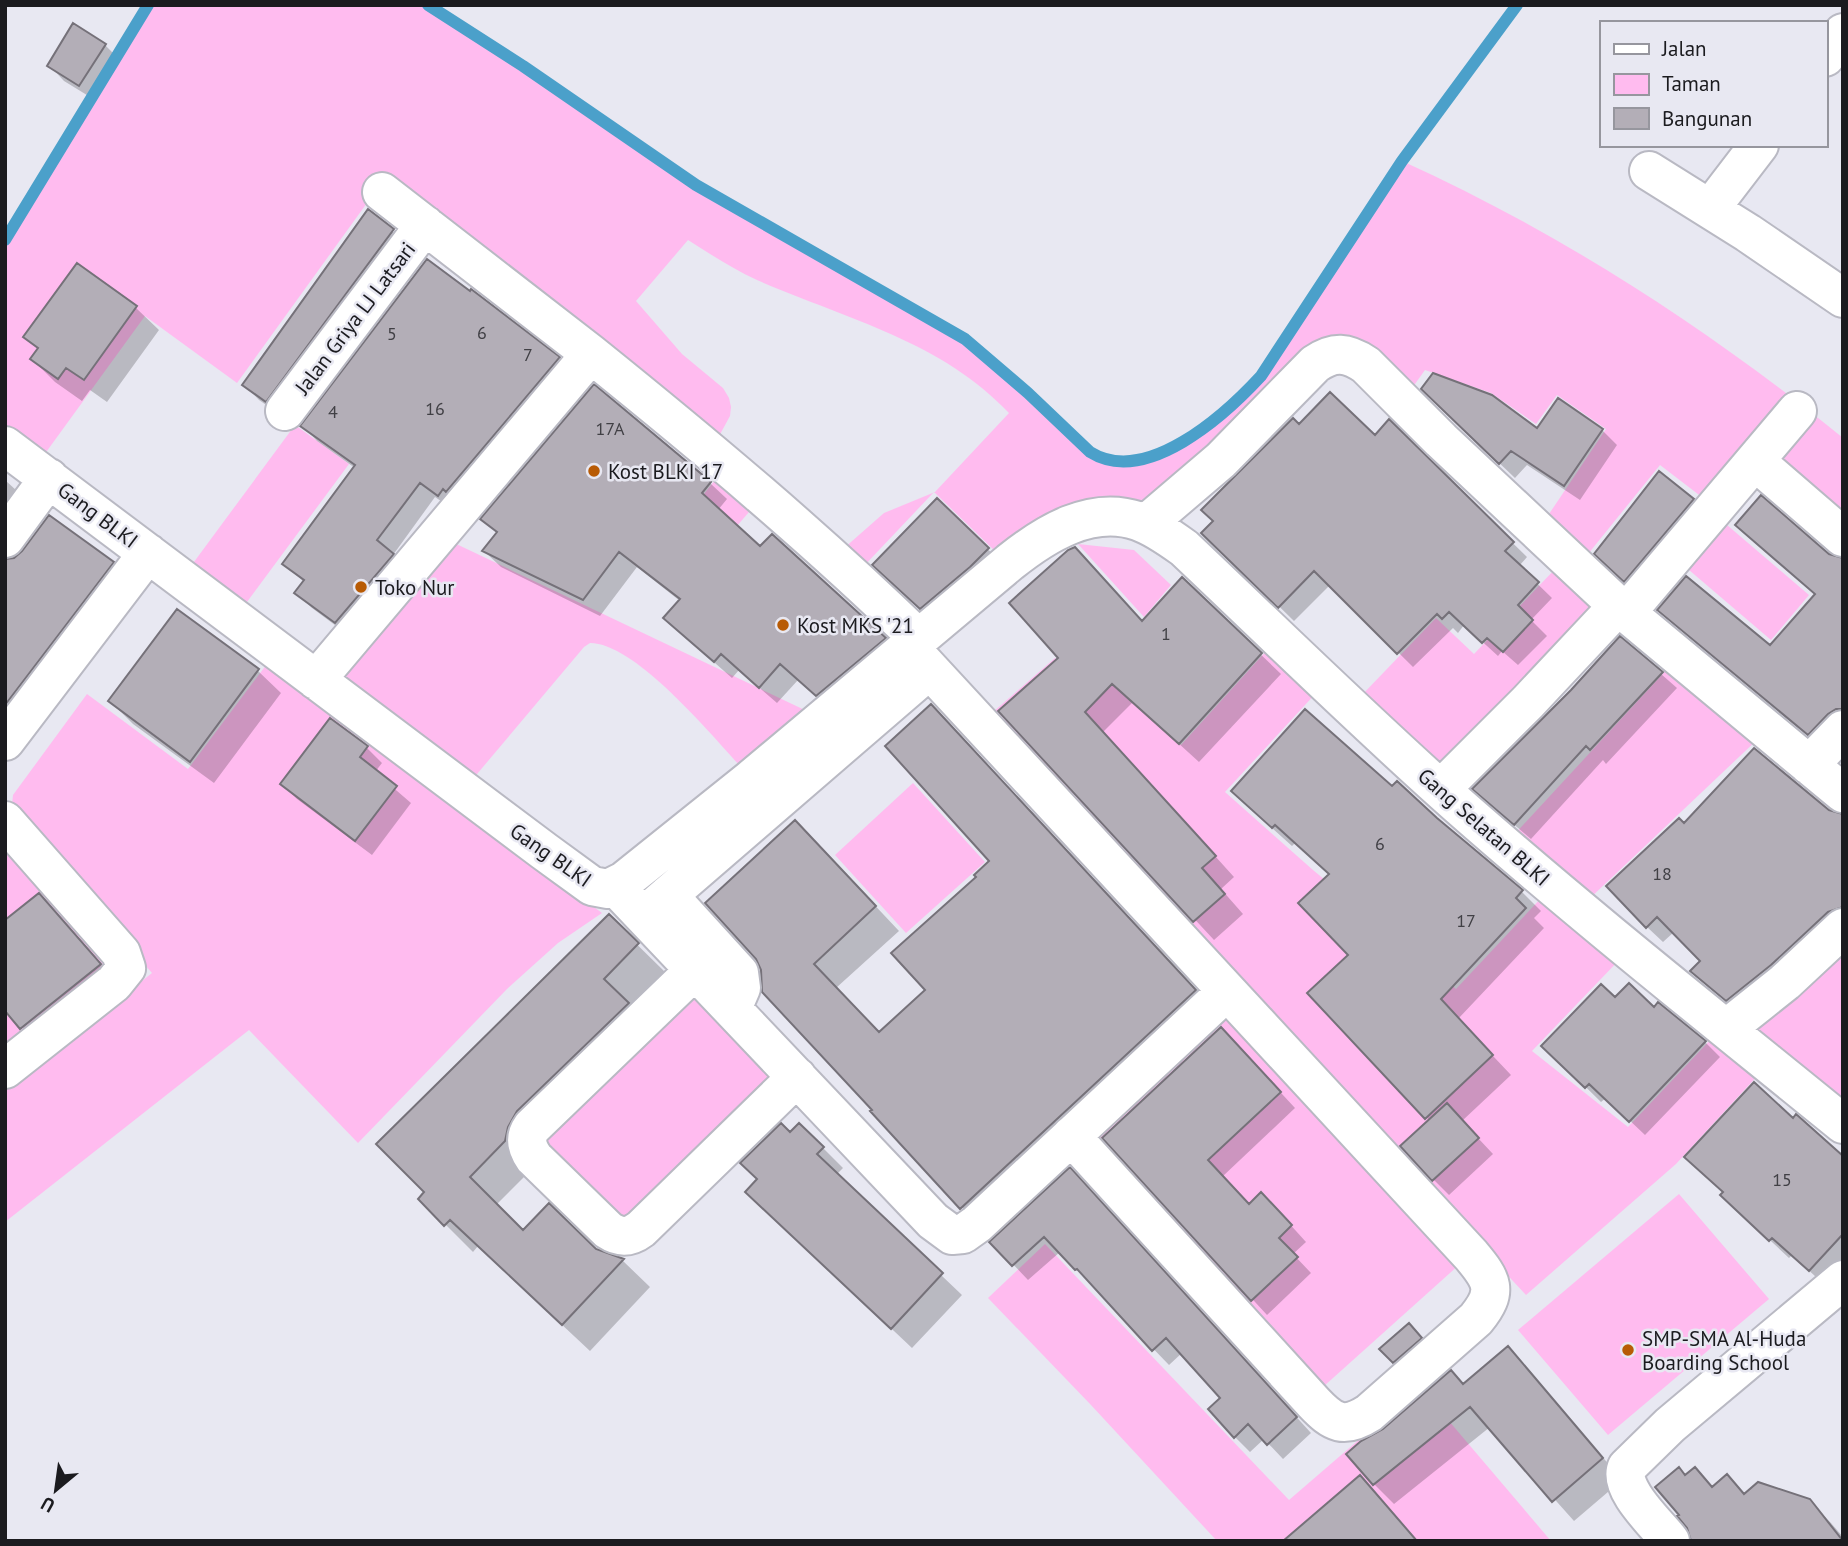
<svg xmlns="http://www.w3.org/2000/svg" width="1848" height="1546" viewBox="0 0 1848 1546" font-family="'PT Sans',sans-serif">
<style>
.green{fill:#ffbbef}
.shadow{fill:#0003}
.lines{fill:none;stroke-linecap:round;stroke-linejoin:round}
.stream{stroke:#4ba0ca;stroke-width:12}
.building{fill:#b3aeb7;stroke:#757179;stroke-width:2}
.minor-casing{stroke:#b9b9c3;stroke-width:42}
.minor{stroke:#fff;stroke-width:38}
.poi-dot{fill:#b85b05;stroke:#e8e8f2;stroke-width:2.5}
.labels{text-anchor:middle;dominant-baseline:central;stroke-width:5;stroke-linejoin:round;paint-order:stroke}
.number-label{font-size:18px;fill:#414045}
.street-label{font-size:21px;fill:#1b1b1f;stroke:#e8e8f2}
.poi-label{font-size:21px;fill:#1b1b1f;stroke:#e8e8f2;text-anchor:start}
</style>
<rect width="100%" height="100%" fill="#e8e8f2"/>
<path class="green" d="M 148,5 L 428,5 L 523,66 L 696,185 L 965,339 L 1028,393 L 1090,452 L 1111,461 L 1136,459 L 1174,446 L 1214,420 L 1247,391 L 1284,344 L 1402,161 C 1559,232 1709,329 1843,438 L 1843,526 L 1752,448 L 1707,501 L 1660,465 L 1584,559 L 1545,520 L 1606,429 L 1557,395 L 1536,424 L 1491,393 L 1425,370 L 1410,391 L 1357,344 L 1147,504 L 997,553 L 934,492 L 862,568 L 843,549 L 884,513 L 935,492 L 1009,413 C 942,341 844,318 757,280 C 733,269 710,254 688,240 L 636,301 L 682,354 L 723,388 L 729,398 L 731,407 L 730,416 L 718,438 L 385,178 L 237,383 L 145,316 L 44,455 L 5,426 L 5,240 Z
M 295,425 L 349,464 L 244,606 L 191,566 Z
M 719,475 L 755,505 L 700,569 L 685,518 Z
M 1720,519 L 1809,595 L 1771,640 L 1682,564 Z
M 450,541 L 811,713 L 744,770 C 713,737 636,643 590,643 L 584,647 L 472,780 L 335,678 Z
M 1078,544 L 1134,550 L 1171,585 L 1144,617 Z
M 1558,566 L 1602,607 L 1440,774 L 1360,697 L 1436,618 L 1474,654 Z
M 1269,648 L 1317,692 L 1225,792 L 1313,870 L 1456,989 L 1544,895 L 1621,958 L 1532,1051 L 1628,1127 L 1715,1035 L 1761,1072 L 1676,1164 L 1526,1295 L 1280,1031 L 993,712 L 1055,658 L 1079,684 L 1111,655 L 1139,696 L 1181,745 Z
M 267,664 L 602,913 L 558,943 L 507,989 L 358,1143 L 249,1030 L 5,1222 L 5,1090 L 152,973 L 21,822 L 12,805 L 13,795 L 87,694 L 188,769 Z
M 1671,665 L 1759,738 L 1587,901 L 1512,837 Z
M 913,783 L 985,862 L 906,933 L 835,855 Z
M 5,846 L 109,967 L 5,1049 Z
M 1843,947 L 1843,1107 L 1751,1029 Z
M 689,989 L 776,1077 L 626,1225 L 539,1137 Z
M 1224,1009 L 1460,1264 L 1323,1387 L 1091,1135 Z
M 1679,1194 L 1769,1299 L 1608,1435 L 1518,1330 Z
M 1045,1244 L 1289,1500 L 1420,1387 L 1551,1541 L 1217,1541 L 1091,1405 L 988,1298 Z"/>
<path class="shadow" d="M 105,45 L 120,60 L 95,100 L 64,81 L 49,65 Z
M 369,212 L 409,246 L 282,416 L 259,400 L 244,384 Z
M 77,265 L 136,308 L 159,330 L 107,402 L 90,390 L 82,401 L 55,382 L 32,359 L 39,350 L 26,337 Z
M 558,359 L 573,374 L 454,510 L 435,497 L 393,555 L 408,570 L 351,637 L 312,608 L 297,593 L 304,582 L 284,564 L 355,468 L 317,441 L 303,426 Z
M 1389,422 L 1527,557 L 1519,566 L 1552,598 L 1531,620 L 1547,636 L 1518,665 L 1502,651 L 1498,656 L 1464,625 L 1458,633 L 1453,628 L 1413,667 L 1330,585 L 1294,621 L 1204,533 L 1299,427 L 1375,438 Z
M 1538,430 L 1602,430 L 1617,445 L 1580,500 L 1527,465 L 1515,478 L 1474,439 Z
M 5,480 L 29,502 L 5,539 Z
M 710,483 L 727,499 L 718,510 L 761,549 L 885,639 L 901,655 L 834,712 L 798,680 L 777,703 L 739,670 L 732,678 L 682,634 L 680,601 L 637,567 L 600,616 L 501,567 L 484,551 L 498,534 L 483,519 Z
M 937,500 L 1003,564 L 936,623 L 890,580 Z
M 1693,500 L 1708,516 L 1640,595 L 1612,569 Z
M 1828,555 L 1843,560 L 1843,731 L 1824,750 L 1675,626 L 1660,610 L 1770,648 L 1816,595 Z
M 112,564 L 128,579 L 5,730 L 5,585 Z
M 1182,579 L 1281,674 L 1199,762 L 1133,702 L 1103,732 L 1234,877 L 1221,889 L 1243,914 L 1214,940 L 1001,711 L 1143,623 Z
M 177,611 L 258,671 L 281,693 L 214,783 L 133,724 L 110,701 Z
M 1620,638 L 1677,688 L 1606,764 L 1603,760 L 1531,839 L 1490,804 L 1572,691 Z
M 931,706 L 1219,1015 L 985,1232 L 764,992 L 819,846 L 899,931 L 836,988 L 880,1034 L 927,990 L 978,878 L 992,861 Z
M 330,720 L 367,748 L 382,763 L 375,772 L 411,803 L 372,855 L 297,799 L 282,784 Z
M 1393,788 L 1435,819 L 1522,892 L 1541,911 L 1534,918 L 1544,928 L 1458,1019 L 1511,1075 L 1462,1121 L 1493,1154 L 1449,1195 L 1433,1179 L 1430,1121 L 1310,993 L 1351,955 L 1330,875 L 1295,843 L 1292,846 L 1252,810 Z
M 1828,811 L 1843,816 L 1843,929 L 1743,1016 L 1692,971 L 1702,962 L 1674,932 L 1663,942 L 1647,927 L 1684,826 Z
M 39,895 L 123,988 L 44,1051 L 5,1008 Z
M 609,917 L 665,972 L 630,1007 L 543,1139 L 532,1169 L 496,1205 L 523,1232 L 595,1250 L 623,1261 L 650,1287 L 590,1351 L 478,1246 L 473,1252 L 420,1199 Z
M 1615,1000 L 1654,1009 L 1705,1042 L 1720,1057 L 1645,1135 L 1606,1098 L 1601,1102 L 1544,1046 Z
M 1236,1044 L 1295,1108 L 1222,1177 L 1249,1206 L 1277,1210 L 1306,1242 L 1293,1254 L 1311,1273 L 1267,1315 L 1104,1138 Z
M 1793,1120 L 1843,1158 L 1843,1273 L 1828,1288 L 1792,1255 L 1789,1258 L 1741,1213 L 1725,1193 Z
M 790,1134 L 823,1148 L 843,1168 L 836,1175 L 962,1295 L 912,1348 L 768,1212 L 758,1180 Z
M 1085,1185 L 1311,1433 L 1283,1459 L 1264,1439 L 1250,1452 L 1235,1437 L 1223,1398 L 1182,1353 L 1169,1365 L 1060,1252 L 1028,1280 L 992,1242 Z
M 1409,1326 L 1427,1346 L 1401,1369 L 1382,1349 Z
M 1508,1349 L 1528,1369 L 1622,1480 L 1574,1521 L 1490,1427 L 1394,1504 L 1374,1484 L 1464,1385 Z
M 1695,1469 L 1713,1488 L 1727,1476 L 1746,1495 L 1809,1501 L 1831,1523 L 1843,1537 L 1843,1541 L 1686,1476 Z
M 1360,1477 L 1418,1541 L 1286,1541 Z"/>
<g class="lines">
<path class="stream" d="M 428,5 L 523,66 L 696,185 L 965,339 L 1028,393 L 1090,452 C 1146,487 1225,415 1261,376 L 1402,161 L 1517,5
M 5,240 L 148,5"/>
</g>
<path class="building" d="M 73,23 L 106,44 L 79,86 L 47,66 Z
M 368,209 L 394,229 L 266,402 L 242,385 Z
M 427,259 L 470,291 L 471,289 L 560,357 L 446,492 L 443,489 L 438,496 L 420,483 L 377,540 L 394,554 L 335,623 L 294,593 L 304,580 L 282,564 L 355,465 L 300,426 Z
M 77,263 L 137,306 L 84,380 L 66,368 L 58,379 L 30,359 L 38,348 L 23,337 Z
M 1433,373 L 1492,395 L 1537,428 L 1558,398 L 1603,429 L 1564,486 L 1511,451 L 1499,464 L 1421,389 Z
M 594,384 L 711,482 L 702,493 L 760,546 L 772,534 L 886,638 L 816,696 L 780,664 L 759,688 L 721,654 L 714,662 L 663,618 L 680,599 L 619,552 L 583,600 L 482,551 L 497,532 L 480,519 Z
M 1330,392 L 1375,435 L 1389,419 L 1514,542 L 1505,551 L 1539,582 L 1518,605 L 1533,620 L 1503,652 L 1487,638 L 1482,643 L 1449,612 L 1442,619 L 1437,614 L 1397,654 L 1314,571 L 1278,608 L 1201,533 L 1213,521 L 1201,510 L 1293,418 L 1299,424 Z
M 1659,471 L 1694,499 L 1624,582 L 1594,554 Z
M 1761,495 L 1829,554 L 1843,558 L 1843,709 L 1836,709 L 1828,714 L 1808,735 L 1657,610 L 1686,576 L 1770,645 L 1815,594 L 1735,525 Z
M 937,498 L 989,548 L 970,567 L 920,609 L 872,565 Z
M 49,515 L 114,562 L 5,705 L 5,559 L 14,558 L 22,551 Z
M 1075,547 L 1142,621 L 1182,577 L 1262,653 L 1179,744 L 1112,684 L 1085,712 L 1216,856 L 1202,868 L 1225,894 L 1193,922 L 998,711 L 1058,658 L 1009,603 L 1068,550 Z
M 177,609 L 259,669 L 190,762 L 108,701 Z
M 1620,636 L 1663,672 L 1590,750 L 1586,746 L 1514,825 L 1472,789 L 1571,690 Z
M 931,704 L 1196,990 L 960,1209 L 870,1111 L 872,1110 L 762,992 L 761,970 L 756,959 L 705,903 L 795,820 L 876,906 L 814,964 L 879,1032 L 925,990 L 891,953 L 976,877 L 974,875 L 989,861 L 885,746 Z
M 1305,709 L 1392,786 L 1397,781 L 1437,818 L 1523,890 L 1516,898 L 1526,908 L 1441,999 L 1493,1055 L 1425,1119 L 1307,993 L 1348,955 L 1298,903 L 1329,874 L 1275,825 L 1272,828 L 1231,791 Z
M 330,718 L 368,746 L 360,757 L 397,786 L 355,841 L 280,784 Z
M 1754,748 L 1829,810 L 1843,814 L 1843,907 L 1828,912 L 1771,965 L 1726,1001 L 1690,971 L 1700,961 L 1657,917 L 1646,928 L 1606,886 L 1679,818 L 1684,823 Z
M 39,893 L 101,964 L 20,1029 L 5,1011 L 5,920 Z
M 609,914 L 639,943 L 604,979 L 629,1003 L 517,1111 L 508,1127 L 505,1141 L 470,1177 L 523,1230 L 549,1203 L 596,1249 L 624,1259 L 562,1325 L 450,1220 L 444,1226 L 418,1199 L 424,1192 L 376,1144 Z
M 1629,983 L 1654,1007 L 1658,1002 L 1706,1041 L 1629,1122 L 1589,1084 L 1585,1088 L 1541,1046 L 1601,984 L 1615,997 Z
M 1221,1027 L 1281,1092 L 1208,1160 L 1249,1204 L 1261,1192 L 1292,1225 L 1279,1238 L 1298,1257 L 1251,1301 L 1102,1138 Z
M 1754,1082 L 1793,1118 L 1796,1114 L 1843,1156 L 1843,1234 L 1809,1271 L 1772,1238 L 1769,1241 L 1720,1195 L 1723,1192 L 1684,1157 Z
M 1447,1103 L 1479,1138 L 1432,1181 L 1400,1146 Z
M 781,1123 L 790,1132 L 799,1123 L 824,1147 L 817,1154 L 943,1273 L 891,1329 L 745,1192 L 757,1179 L 740,1163 Z
M 1070,1167 L 1297,1417 L 1267,1445 L 1248,1424 L 1234,1438 L 1208,1409 L 1220,1398 L 1166,1338 L 1152,1351 L 1077,1269 L 1075,1270 L 1044,1237 L 1012,1266 L 989,1242 Z
M 1409,1323 L 1422,1338 L 1393,1363 L 1379,1349 Z
M 1508,1346 L 1603,1458 L 1552,1502 L 1470,1407 L 1373,1485 L 1346,1454 L 1361,1441 L 1383,1429 L 1451,1370 L 1463,1384 Z
M 1679,1467 L 1685,1475 L 1695,1467 L 1712,1487 L 1727,1474 L 1744,1494 L 1758,1482 L 1810,1499 L 1843,1541 L 1691,1541 L 1687,1528 L 1677,1516 L 1679,1515 L 1655,1487 Z
M 1360,1475 L 1417,1541 L 1283,1541 Z"/>
<g class="lines">
<defs>
<path id="minor" d="M 1825,57 L 1843,33
M 1649,171 L 1748,233 L 1843,298
M 382,192 L 591,354
M 1710,209 L 1759,145
M 285,411 L 425,225
M 5,446 L 544,851 L 592,886 L 608,889 L 624,881 L 750,780 L 1010,562 C 1045,534 1091,505 1138,521 C 1155,527 1170,538 1184,548 C 1276,635 1365,723 1459,806 C 1584,916 1714,1019 1843,1124
M 1755,461 L 1843,537
M 1146,524 L 1221,460 L 1315,364 C 1334,351 1347,352 1366,365 L 1441,440 L 1618,606 L 1843,793
M 5,538 L 49,478
M 1626,613 L 1797,411
M 909,647 L 1471,1255 C 1492,1280 1499,1291 1476,1319 L 1369,1413 C 1344,1429 1333,1423 1314,1403 L 1071,1136
M 316,680 L 591,354 C 704,445 815,538 919,639
M 5,741 L 148,553
M 1809,765 L 1843,730
M 1441,789 L 1528,702 L 1618,606
M 5,821 L 121,953 L 126,968 L 114,983 L 5,1069
M 615,886 L 933,1221 L 952,1235 L 963,1234 L 977,1224 L 1226,992
M 668,895 L 739,973 L 741,988 L 732,1009
M 644,916 L 929,670
M 695,970 L 532,1127 C 524,1138 527,1148 534,1158 L 608,1230 C 620,1238 629,1238 641,1229 L 797,1077
M 1726,1029 L 1785,982 L 1843,928
M 1670,1541 C 1657,1524 1617,1488 1627,1467 L 1670,1425 L 1843,1280"/>
</defs>
<use href="#minor" class="minor-casing"/>
<use href="#minor" class="minor"/>
</g>
<g class="poi-dot">
<circle cx="594" cy="471" r="7"/>
<circle cx="361" cy="587" r="7"/>
<circle cx="783" cy="625" r="7"/>
<circle cx="1628" cy="1350" r="7"/>
</g>
<g class="labels">
<g class="number-label">
<text x="482" y="332">6</text>
<text x="392" y="333">5</text>
<text x="528" y="354">7</text>
<text x="435" y="408">16</text>
<text x="333" y="411">4</text>
<text x="610" y="428">17A</text>
<text x="1166" y="633">1</text>
<text x="1380" y="843">6</text>
<text x="1662" y="873">18</text>
<text x="1466" y="920">17</text>
<text x="1782" y="1179">15</text>
</g>
<g class="street-label">
<text transform="translate(355 318) rotate(-53)">Jalan Griya LJ Latsari</text>
<text transform="translate(98 515) rotate(37)">Gang BLKI</text>
<text transform="translate(1484 827) rotate(41)">Gang Selatan BLKI</text>
<text transform="translate(551 855) rotate(35)">Gang BLKI</text>
</g>
<g class="poi-label">
<text x="608" y="471">Kost BLKI 17</text>
<text x="375" y="587">Toko Nur</text>
<text x="797" y="625">Kost MKS '21</text>
<text x="1642" y="1338">SMP-SMA Al-Huda<tspan x="1642" dy="24">Boarding School</tspan></text>
</g>
</g>
<rect width="1848" height="1546" fill="none" stroke="#1b1b1f" stroke-width="14"/>
<rect x="1600" y="21" width="228" height="126" fill="#e8e8f2" stroke="#96969e" stroke-width="2"/>
<rect x="1614" y="44" width="35" height="10" fill="#ffffff" stroke="#96969e" stroke-width="2"/>
<text x="1662" y="56" font-size="21" fill="#1b1b1f">Jalan</text>
<rect x="1614" y="74" width="35" height="21" fill="#ffbbef" stroke="#96969e" stroke-width="2"/>
<text x="1662" y="91" font-size="21" fill="#1b1b1f">Taman</text>
<rect x="1614" y="108" width="35" height="21" fill="#b3aeb7" stroke="#96969e" stroke-width="2"/>
<text x="1662" y="126" font-size="21" fill="#1b1b1f">Bangunan</text>
<g transform="translate(56 1490) rotate(209)" stroke="#e8e8f2" stroke-width="5" paint-order="stroke">
<path d="M0-5L12 26L0 18L-12 26Z" fill="#1b1b1f"/>
<text y="-10" font-size="19" font-weight="bold" text-anchor="middle" fill="#1b1b1f">U</text>
</g>
</svg>
